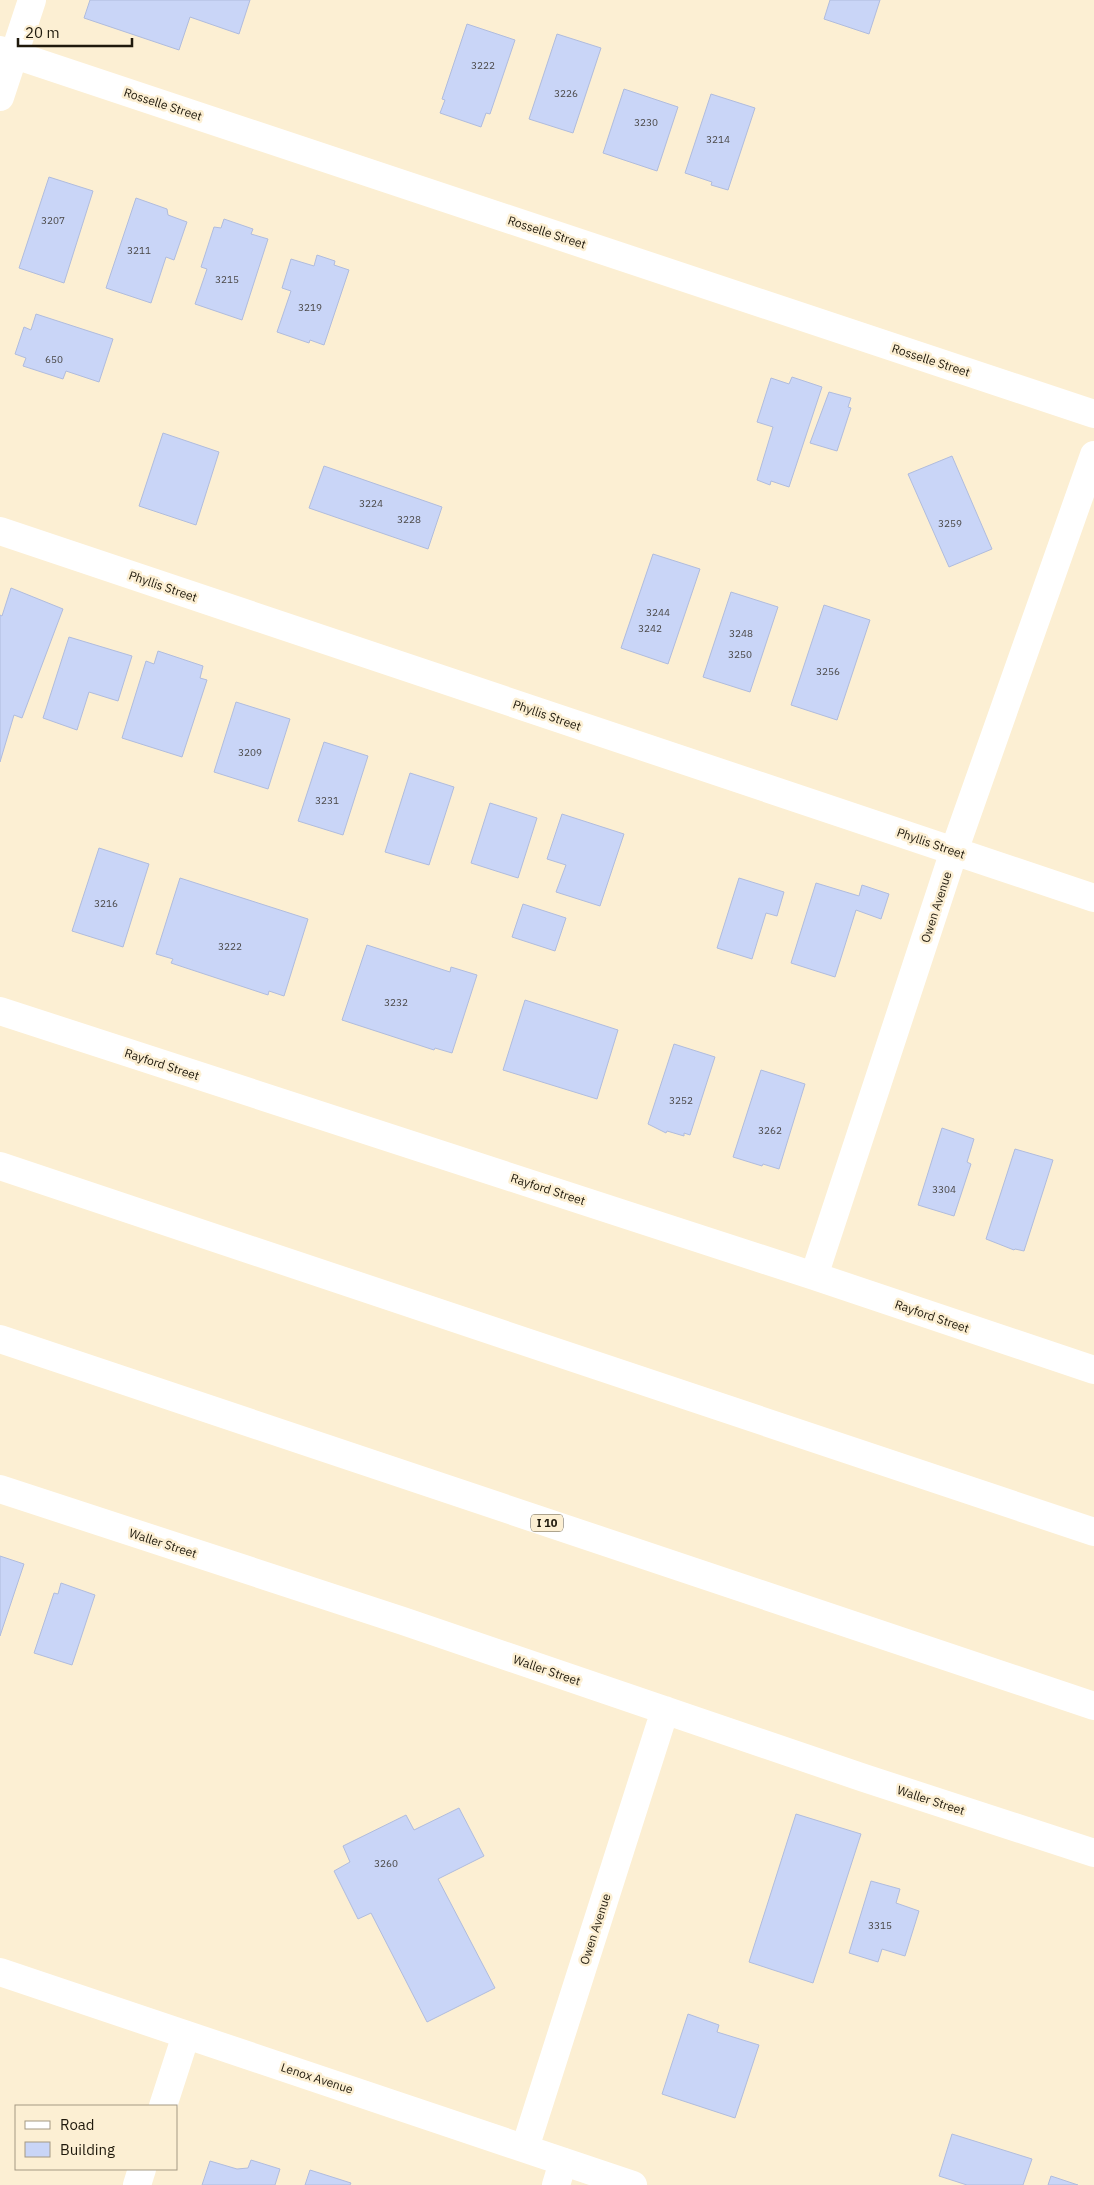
<svg xmlns="http://www.w3.org/2000/svg" width="1094" height="2185" viewBox="0 0 1094 2185" font-family="'IBM Plex Sans',sans-serif">
<style>
.building{fill:#c9d5f7;stroke:#b0bcdd}
.lines{fill:none;stroke-linecap:round;stroke-linejoin:round}
.minor{stroke:#fff;stroke-width:28}
.tertiary{stroke:#fff;stroke-width:28}
.motorway{stroke:#fff;stroke-width:28}
.labels{text-anchor:middle;dominant-baseline:central;stroke-width:5;stroke-linejoin:round;paint-order:stroke}
.number-label{font-size:10px;fill:#4a4847}
.shield{fill:#fcefd3;stroke:#615948;stroke-width:1}
.shield-label{font-size:11px;font-weight:bold;fill:#1f190c}
.street-label{font-size:12px;fill:#1f190c;stroke:#fcefd3}
</style>
<rect width="100%" height="100%" fill="#fcefd3"/>
<path class="building" d="M 90,0 L 250,0 L 239,34 L 190,17 L 179,50 L 84,18 Z
M 830,0 L 880,0 L 869,34 L 824,19 Z
M 467,24 L 515,40 L 490,114 L 486,113 L 481,127 L 440,113 L 445,100 L 442,99 Z
M 557,34 L 601,48 L 573,133 L 529,119 Z
M 624,89 L 678,107 L 657,171 L 603,153 Z
M 711,94 L 755,108 L 728,190 L 711,185 L 712,182 L 685,173 Z
M 49,177 L 93,191 L 64,283 L 19,268 Z
M 136,198 L 167,209 L 168,215 L 187,222 L 174,260 L 166,257 L 151,303 L 106,288 Z
M 224,219 L 253,229 L 251,234 L 268,239 L 242,320 L 195,304 L 207,269 L 201,267 L 214,227 L 221,228 Z
M 317,255 L 335,261 L 334,265 L 349,270 L 324,345 L 310,340 L 309,343 L 277,332 L 291,291 L 282,288 L 291,259 L 314,266 Z
M 36,314 L 113,339 L 99,382 L 66,371 L 63,379 L 23,366 L 26,358 L 15,354 L 24,327 L 31,330 Z
M 792,377 L 822,387 L 789,487 L 771,481 L 770,485 L 757,480 L 773,427 L 757,422 L 771,378 L 789,384 Z
M 829,392 L 851,398 L 848,407 L 851,408 L 837,451 L 810,443 Z
M 163,433 L 219,452 L 196,525 L 139,506 Z
M 952,456 L 992,549 L 949,567 L 908,474 Z
M 324,466 L 442,507 L 428,549 L 309,508 Z
M 653,554 L 700,569 L 668,664 L 621,648 Z
M 11,588 L 63,609 L 22,718 L 14,715 L 0,762 L 0,615 L 2,616 Z
M 731,592 L 778,607 L 750,692 L 703,677 Z
M 824,605 L 870,620 L 837,720 L 791,705 Z
M 69,637 L 132,656 L 118,701 L 89,692 L 77,730 L 43,718 Z
M 158,651 L 203,666 L 200,678 L 207,680 L 182,757 L 122,738 L 146,661 L 154,664 Z
M 236,702 L 290,719 L 268,789 L 214,772 Z
M 324,742 L 368,756 L 343,835 L 298,821 Z
M 410,773 L 454,787 L 429,865 L 385,852 Z
M 490,803 L 537,818 L 518,878 L 471,863 Z
M 562,814 L 624,834 L 600,906 L 556,892 L 566,865 L 547,859 Z
M 99,848 L 149,864 L 123,947 L 72,931 Z
M 180,878 L 308,919 L 284,996 L 269,991 L 268,995 L 171,963 L 173,959 L 156,954 Z
M 739,878 L 784,892 L 777,916 L 766,913 L 752,959 L 717,948 Z
M 816,883 L 859,896 L 862,885 L 889,894 L 881,919 L 856,910 L 835,977 L 791,963 Z
M 523,904 L 566,918 L 555,951 L 512,937 Z
M 367,945 L 450,972 L 451,967 L 477,975 L 452,1053 L 435,1048 L 434,1050 L 342,1020 Z
M 525,1000 L 618,1030 L 597,1099 L 503,1070 Z
M 674,1044 L 715,1057 L 690,1135 L 684,1133 L 684,1136 L 667,1131 L 666,1133 L 648,1124 Z
M 761,1070 L 805,1084 L 779,1169 L 763,1164 L 762,1166 L 733,1157 Z
M 942,1128 L 974,1139 L 967,1162 L 971,1164 L 954,1216 L 918,1205 Z
M 1015,1149 L 1053,1160 L 1024,1251 L 1015,1249 L 1014,1250 L 986,1239 Z
M 0,1556 L 24,1564 L 0,1636 Z
M 61,1583 L 95,1595 L 72,1665 L 34,1653 L 54,1593 L 58,1594 Z
M 459,1808 L 484,1856 L 438,1879 L 495,1988 L 427,2022 L 371,1913 L 358,1919 L 334,1871 L 350,1862 L 343,1846 L 406,1815 L 414,1830 Z
M 796,1814 L 861,1834 L 813,1983 L 749,1962 Z
M 871,1881 L 900,1889 L 896,1903 L 919,1911 L 905,1956 L 882,1949 L 878,1962 L 849,1953 Z
M 688,2014 L 719,2025 L 717,2032 L 759,2045 L 735,2118 L 662,2094 Z
M 952,2134 L 1032,2159 L 1023,2185 L 967,2185 L 939,2176 Z
M 251,2160 L 280,2169 L 275,2185 L 202,2185 L 210,2161 L 237,2169 L 248,2168 Z
M 310,2170 L 351,2183 L 350,2185 L 305,2185 Z
M 1051,2176 L 1078,2185 L 1048,2185 Z"/>
<g class="lines">
<path class="minor" d="M 0,50 L 1094,414
M 0,97 L 32,0
M 0,531 L 1094,898
M 0,1011 L 814,1276 L 1094,1370
M 814,1276 L 954,851 L 1094,455
M 0,1489 L 403,1621 L 864,1778 L 1094,1853
M 163,2106 L 186,2035
M 525,2148 L 665,1710
M 137,2185 L 142,2169
M 556,2185 L 563,2162"/>
<path class="tertiary" d="M 0,1972 L 633,2185"/>
<path class="motorway" d="M 0,1166 L 1094,1532
M 0,1339 L 1094,1706"/>
</g>
<g class="labels">
<g class="number-label">
<text x="483" y="65">3222</text>
<text x="566" y="93">3226</text>
<text x="646" y="122">3230</text>
<text x="718" y="139">3214</text>
<text x="53" y="220">3207</text>
<text x="139" y="250">3211</text>
<text x="227" y="279">3215</text>
<text x="310" y="307">3219</text>
<text x="54" y="359">650</text>
<text x="371" y="503">3224</text>
<text x="409" y="519">3228</text>
<text x="950" y="523">3259</text>
<text x="658" y="612">3244</text>
<text x="650" y="628">3242</text>
<text x="741" y="633">3248</text>
<text x="740" y="654">3250</text>
<text x="828" y="671">3256</text>
<text x="250" y="752">3209</text>
<text x="327" y="800">3231</text>
<text x="106" y="903">3216</text>
<text x="230" y="946">3222</text>
<text x="396" y="1002">3232</text>
<text x="681" y="1100">3252</text>
<text x="770" y="1130">3262</text>
<text x="944" y="1189">3304</text>
<text x="386" y="1863">3260</text>
<text x="880" y="1925">3315</text>
</g>
<rect class="shield" x="531" y="1514.5" width="32" height="17" rx="4"/>
<g class="shield-label">
<text x="547" y="1523">I 10</text>
</g>
<g class="street-label">
<text transform="translate(163 104) rotate(18)">Rosselle Street</text>
<text transform="translate(547 232) rotate(18)">Rosselle Street</text>
<text transform="translate(931 360) rotate(18)">Rosselle Street</text>
<text transform="translate(163 586) rotate(19)">Phyllis Street</text>
<text transform="translate(547 715) rotate(19)">Phyllis Street</text>
<text transform="translate(931 843) rotate(19)">Phyllis Street</text>
<text transform="translate(936 907) rotate(-72)">Owen Avenue</text>
<text transform="translate(162 1064) rotate(18)">Rayford Street</text>
<text transform="translate(548 1189) rotate(18)">Rayford Street</text>
<text transform="translate(932 1316) rotate(19)">Rayford Street</text>
<text transform="translate(163 1543) rotate(18)">Waller Street</text>
<text transform="translate(547 1670) rotate(19)">Waller Street</text>
<text transform="translate(931 1800) rotate(18)">Waller Street</text>
<text transform="translate(595 1929) rotate(-72)">Owen Avenue</text>
<text transform="translate(317 2078) rotate(18)">Lenox Avenue</text>
</g>
</g>
<rect x="15" y="2105" width="162" height="65" fill="#fcefd3" stroke="#a49983"/>
<rect x="25" y="2121" width="25" height="8" fill="#ffffff" stroke="#a49983"/>
<text x="60" y="2130" font-size="15" fill="#1f190c">Road</text>
<rect x="25" y="2142" width="25" height="15" fill="#c9d5f7" stroke="#a49983"/>
<text x="60" y="2155" font-size="15" fill="#1f190c">Building</text>
<path d="M18 38v8h114v-8" fill="none" stroke="#1f190c" stroke-width="2.5"/>
<text x="25" y="38" font-size="15" fill="#1f190c" stroke="#fcefd3" stroke-width="4" paint-order="stroke">20 m</text>
</svg>
